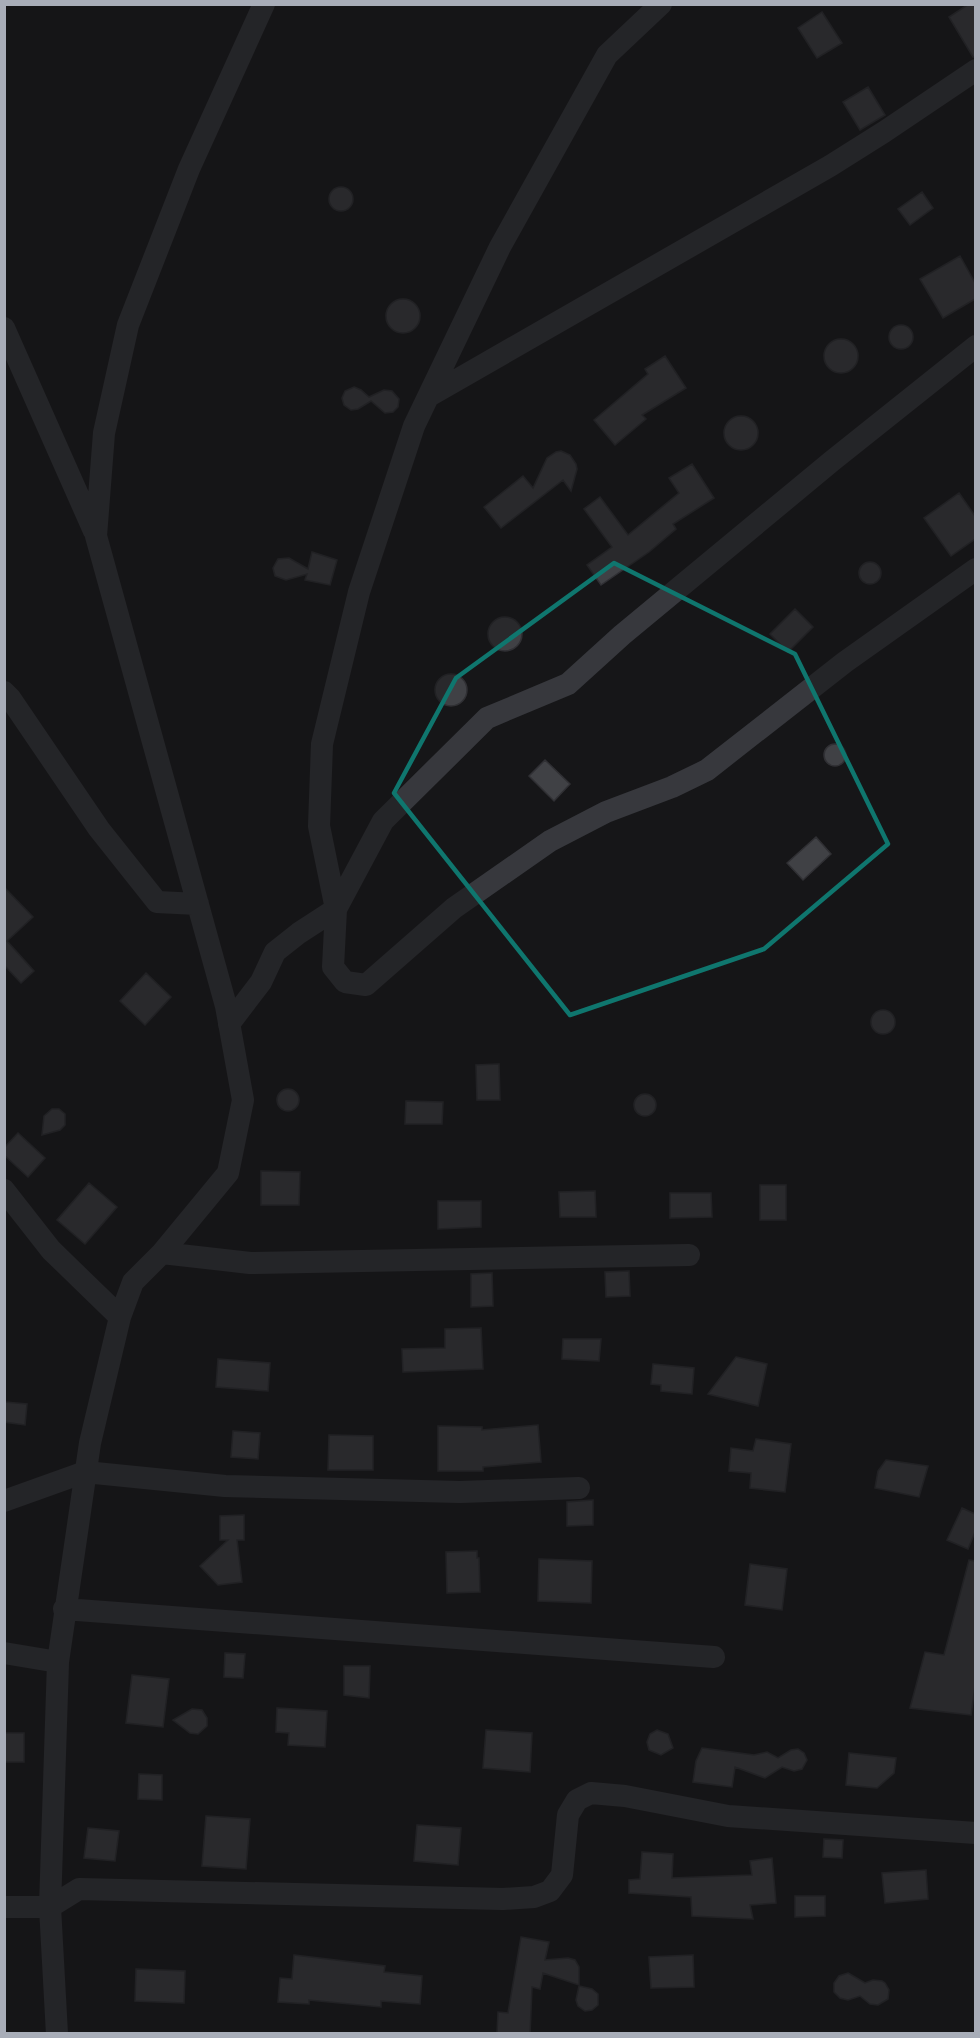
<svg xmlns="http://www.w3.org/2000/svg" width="980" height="2038" viewBox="0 0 980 2038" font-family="'Noto Sans',sans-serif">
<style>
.building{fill:#404145;stroke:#303034;stroke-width:1.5}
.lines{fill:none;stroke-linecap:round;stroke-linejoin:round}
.minor{stroke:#37383d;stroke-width:22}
.marked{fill:none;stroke:#0f766e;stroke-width:4.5;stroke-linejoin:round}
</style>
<rect width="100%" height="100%" fill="#161618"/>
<path class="building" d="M 969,4 L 975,4 L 975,57 L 973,57 L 949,17 Z
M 822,12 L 842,43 L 817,58 L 798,28 Z
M 868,87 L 885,115 L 860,130 L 843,102 Z
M329 199a12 12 0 1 1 24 0a12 12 0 1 1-24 0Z
M 922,192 L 933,208 L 910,225 L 898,209 Z
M 960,256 L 975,283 L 975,299 L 943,318 L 920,279 Z
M386 316a17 17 0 1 1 34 0a17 17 0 1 1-34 0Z
M889 337a12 12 0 1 1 24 0a12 12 0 1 1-24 0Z
M824 356a17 17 0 1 1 34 0a17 17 0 1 1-34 0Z
M 665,356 L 686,388 L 642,415 L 646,419 L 615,445 L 594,420 L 648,374 L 645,369 Z
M 354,387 L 361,390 L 369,397 L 384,390 L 392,391 L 399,399 L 398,407 L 393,412 L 385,413 L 371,401 L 358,409 L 351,410 L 344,405 L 342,398 L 345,391 Z
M724 433a17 17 0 1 1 34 0a17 17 0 1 1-34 0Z
M 561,451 L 570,455 L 576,464 L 577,469 L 571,491 L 563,480 L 501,528 L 484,507 L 523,476 L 533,488 L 547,458 L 556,452 Z
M 692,464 L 714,498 L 673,524 L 676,529 L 649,552 L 601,585 L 587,565 L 612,547 L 584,509 L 600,497 L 628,535 L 679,493 L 669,478 Z
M 959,493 L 975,516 L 975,539 L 951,556 L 924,518 Z
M 312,552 L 337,560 L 330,585 L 305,580 L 307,574 L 286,580 L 275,576 L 273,568 L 278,559 L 289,558 L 308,569 Z
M859 573a11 11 0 1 1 22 0a11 11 0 1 1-22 0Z
M 795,609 L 813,627 L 788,652 L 770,634 Z
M488 634a17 17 0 1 1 34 0a17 17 0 1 1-34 0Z
M435 690a16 16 0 1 1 32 0a16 16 0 1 1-32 0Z
M824 755a11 11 0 1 1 22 0a11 11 0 1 1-22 0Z
M 545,760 L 570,784 L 554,801 L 529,776 Z
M 816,837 L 831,854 L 803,880 L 787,863 Z
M 4,887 L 33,917 L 7,941 L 34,971 L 21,983 L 4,965 Z
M 146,973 L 171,997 L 145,1025 L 120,1001 Z
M871 1022a12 12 0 1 1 24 0a12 12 0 1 1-24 0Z
M 499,1064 L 500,1100 L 477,1100 L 476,1065 Z
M277 1100a11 11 0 1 1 22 0a11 11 0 1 1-22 0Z
M634 1105a11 11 0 1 1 22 0a11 11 0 1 1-22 0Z
M 406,1101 L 443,1102 L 442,1124 L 405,1124 Z
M 52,1109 L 59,1109 L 65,1114 L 65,1125 L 60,1130 L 42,1135 L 44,1116 Z
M 18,1133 L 45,1158 L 28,1177 L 4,1155 L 4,1148 Z
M 261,1171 L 300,1172 L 299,1205 L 261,1205 Z
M 89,1183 L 117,1207 L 85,1244 L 57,1220 Z
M 760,1185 L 786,1185 L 786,1220 L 760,1220 Z
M 595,1191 L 596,1217 L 560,1217 L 559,1192 Z
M 670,1193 L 711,1193 L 712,1217 L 670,1218 Z
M 438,1201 L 481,1201 L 481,1227 L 438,1229 Z
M 629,1271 L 630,1296 L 606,1297 L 605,1272 Z
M 492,1273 L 493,1306 L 471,1307 L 471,1274 Z
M 481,1328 L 483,1369 L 403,1372 L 402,1349 L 445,1348 L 445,1329 Z
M 563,1339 L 601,1339 L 599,1361 L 562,1359 Z
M 736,1357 L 767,1364 L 758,1406 L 708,1394 Z
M 218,1359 L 270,1363 L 268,1391 L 216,1387 Z
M 653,1364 L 694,1368 L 692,1394 L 661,1391 L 661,1385 L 651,1384 Z
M 4,1402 L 27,1404 L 25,1425 L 4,1422 Z
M 538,1425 L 541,1462 L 483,1467 L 483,1471 L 438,1471 L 438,1426 L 482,1427 L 482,1430 Z
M 233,1431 L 260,1433 L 258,1459 L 231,1457 Z
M 329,1435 L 373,1436 L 373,1470 L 328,1470 Z
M 756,1439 L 791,1444 L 785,1492 L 750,1488 L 751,1473 L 729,1471 L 731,1448 L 753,1451 Z
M 886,1460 L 928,1466 L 919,1497 L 875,1488 L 878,1471 Z
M 593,1500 L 593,1525 L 567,1526 L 567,1502 Z
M 962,1508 L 975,1514 L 975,1532 L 968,1549 L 947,1540 Z
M 244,1515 L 244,1540 L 237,1540 L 242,1582 L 218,1585 L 200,1566 L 228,1540 L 220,1540 L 220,1516 Z
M 477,1551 L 477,1558 L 479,1558 L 480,1592 L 447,1593 L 446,1552 Z
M 539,1559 L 592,1561 L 591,1603 L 538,1601 Z
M 969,1560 L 975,1561 L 975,1686 L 971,1715 L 910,1708 L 925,1652 L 944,1655 Z
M 750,1564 L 787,1569 L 782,1610 L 745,1605 Z
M 225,1653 L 245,1654 L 243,1678 L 224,1677 Z
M 344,1666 L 370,1666 L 369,1698 L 344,1695 Z
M 132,1675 L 169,1679 L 163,1727 L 126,1723 Z
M 277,1708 L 327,1711 L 325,1747 L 288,1745 L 289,1733 L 276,1732 Z
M 192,1709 L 202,1710 L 207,1718 L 207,1726 L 198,1734 L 190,1733 L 173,1720 Z
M 486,1730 L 532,1733 L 530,1772 L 483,1768 Z
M 657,1730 L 668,1734 L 673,1748 L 661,1755 L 649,1750 L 647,1742 L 650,1734 Z
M 4,1733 L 24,1733 L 24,1762 L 4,1762 Z
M 702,1748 L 754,1755 L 767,1752 L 778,1758 L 791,1750 L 798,1749 L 804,1753 L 807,1760 L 802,1769 L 794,1771 L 782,1767 L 765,1778 L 735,1767 L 732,1787 L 693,1782 L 696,1761 Z
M 849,1753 L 896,1758 L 894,1773 L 877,1788 L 846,1785 Z
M 139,1774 L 162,1775 L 162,1800 L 138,1799 Z
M 206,1816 L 250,1819 L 246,1869 L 202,1866 Z
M 417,1825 L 461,1828 L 458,1865 L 414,1861 Z
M 88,1828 L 119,1831 L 115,1861 L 84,1858 Z
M 824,1839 L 843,1840 L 842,1858 L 823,1857 Z
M 642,1852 L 673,1854 L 672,1878 L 752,1875 L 750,1861 L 772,1858 L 776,1903 L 750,1905 L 753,1919 L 692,1916 L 691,1897 L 629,1893 L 629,1880 L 640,1879 Z
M 926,1870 L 928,1899 L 885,1903 L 882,1873 Z
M 795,1896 L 825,1896 L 825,1916 L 795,1917 Z
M 521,1937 L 549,1942 L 545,1960 L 568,1958 L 575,1960 L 579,1967 L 579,1985 L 543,1973 L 540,1989 L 532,1987 L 530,2034 L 497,2034 L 498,2012 L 508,2013 Z
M 294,1955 L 385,1966 L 384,1972 L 422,1976 L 420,2004 L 381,2001 L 381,2007 L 309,2000 L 309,2004 L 278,2002 L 280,1978 L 292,1979 Z
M 693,1955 L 694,1987 L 651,1988 L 649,1957 Z
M 136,1969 L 185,1971 L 184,2003 L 135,2001 Z
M 848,1973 L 865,1983 L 873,1980 L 882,1981 L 885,1983 L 889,1990 L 888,1999 L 878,2005 L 870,2004 L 860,1996 L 848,2000 L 840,1998 L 834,1992 L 834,1983 L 839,1976 Z
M 579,1986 L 592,1989 L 598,1994 L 598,2005 L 592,2010 L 585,2011 L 578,2006 L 576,2000 Z"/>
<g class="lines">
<path class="minor" d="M 4,328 L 94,531
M 976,346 L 832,461 L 622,635 L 568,684 L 487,718 L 383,821 L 336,909 L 333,967 L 345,982 L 366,985 L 454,908 L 550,841 L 606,812 L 672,787 L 707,770 L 845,662 L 976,569
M 429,396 L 830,166 L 884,132 L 976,70
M 4,692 L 10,698 L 99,829 L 157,902 L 198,904
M 229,1024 L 261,982 L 275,952 L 299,933 L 336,909 L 319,826 L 322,744 L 359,592 L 414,426 L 500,247 L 607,55 L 661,4
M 4,1190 L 51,1250 L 120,1317
M 162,1253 L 250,1263 L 689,1255
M 4,1501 L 85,1472 L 225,1486 L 460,1492 L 579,1488
M 64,1609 L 714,1657
M 4,1653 L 58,1662
M 4,1907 L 50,1907 L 79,1889 L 503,1899 L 534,1897 L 550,1891 L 562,1875 L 568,1815 L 577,1800 L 591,1793 L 625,1796 L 728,1816 L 976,1833
M 57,2034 L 50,1907 L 58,1662 L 90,1443 L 120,1317 L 133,1282 L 162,1253 L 228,1173 L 243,1100 L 226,1006 L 96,536 L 104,433 L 128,325 L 189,169 L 264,4"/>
</g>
<path d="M0 0H980V2038H0ZM 614,563 L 795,654 L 888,844 L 764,949 L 570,1015 L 394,793 L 456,678 Z" fill="#161618" fill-opacity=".55" fill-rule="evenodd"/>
<path class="marked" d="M 614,563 L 795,654 L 888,844 L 764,949 L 570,1015 L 394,793 L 456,678 Z"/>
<rect width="980" height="2038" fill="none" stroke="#a8adb8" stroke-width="12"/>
</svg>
